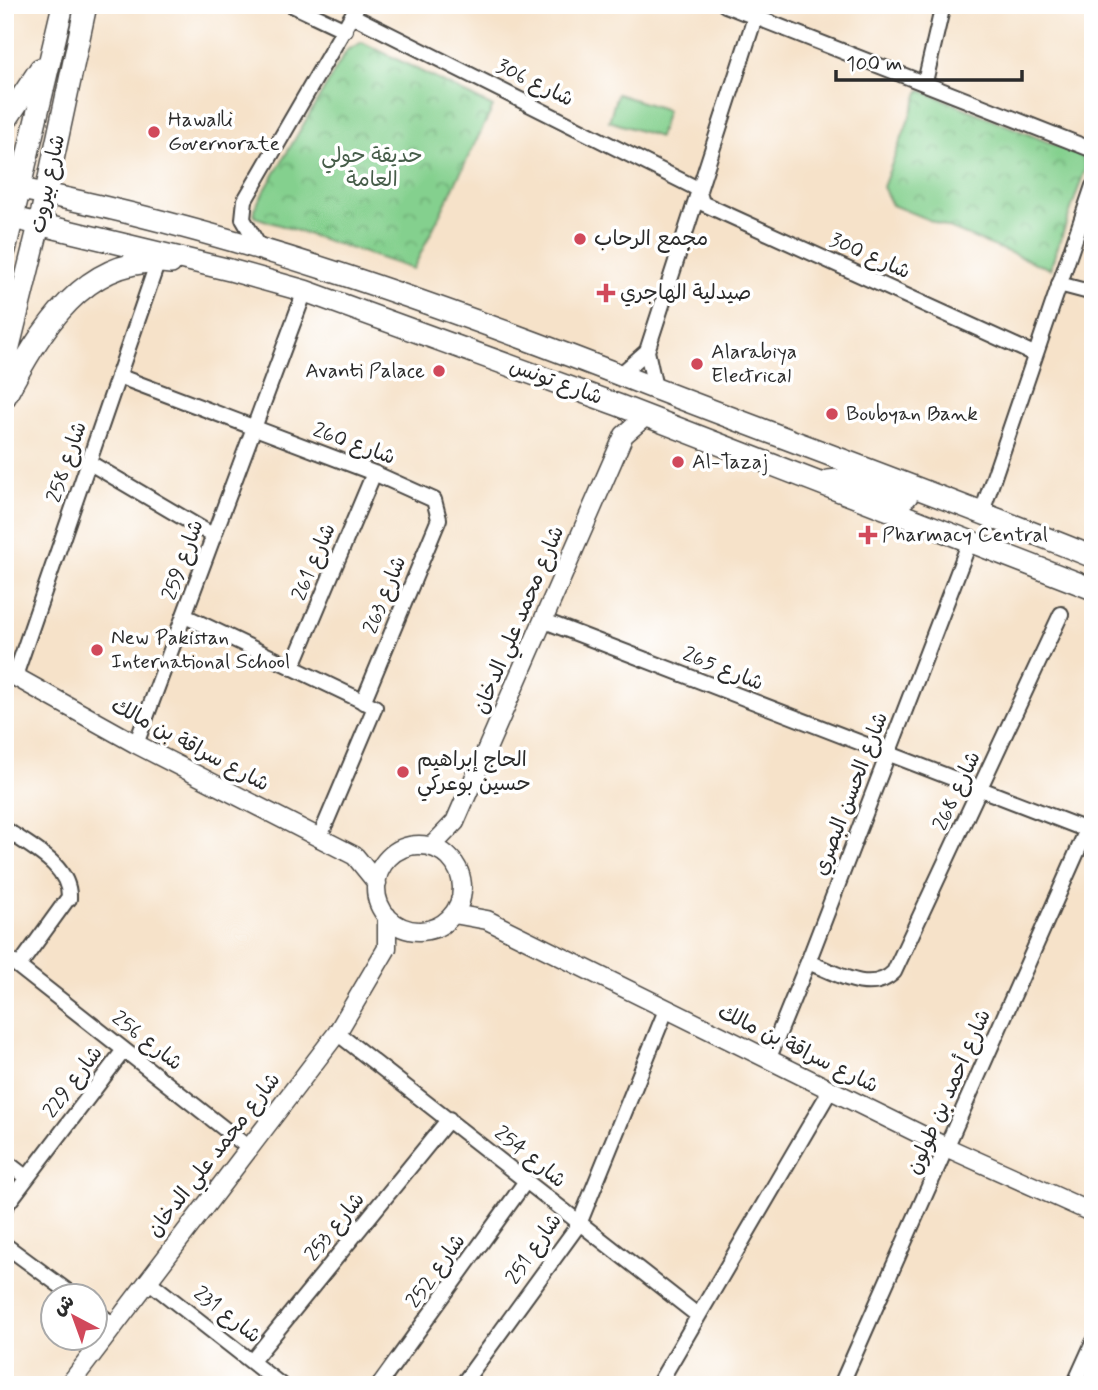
<svg xmlns="http://www.w3.org/2000/svg" width="1098" height="1390" viewBox="0 0 1098 1390" font-family="Mynerve,'Playpen Sans Arabic',sans-serif">
<style>
.park{fill:url(#park-crowns);stroke:#587e5c;stroke-width:2}
.garden{fill:#84d08e;stroke:#587e5c;stroke-width:2}
.lines{fill:none;stroke-linecap:round;stroke-linejoin:round}
.minor-casing{stroke:#494643;stroke-width:18}
.tertiary-casing{stroke:#494643;stroke-width:21}
.secondary-casing{stroke:#494643;stroke-width:24}
.minor{stroke:#fff;stroke-width:14}
.tertiary{stroke:#fff;stroke-width:18}
.secondary{stroke:#fff;stroke-width:21}
.poi-dot{fill:#d1495b;stroke:#fff;stroke-width:2.5}
.labels{text-anchor:middle;dominant-baseline:central;stroke-width:7;stroke-linejoin:round;paint-order:stroke}
.street-label{font-size:21px;fill:#2b2b2b;stroke:#fff}
.poi-label{font-size:21px;fill:#2b2b2b;stroke:#fff;text-anchor:start}
.park-label{font-size:21px;fill:#465d49;stroke:#fff}
</style>
<defs>
<pattern id="park-crowns" width="20" height="18" patternUnits="userSpaceOnUse" patternTransform="scale(1.75)"><rect width="20" height="18" fill="#84d08e"/><path d="M2 6a3 3 0 1 1 6 0M12 15a3 3 0 1 1 6 0" fill="none" stroke="#6ca974"/></pattern>
</defs>
<rect width="100%" height="100%" fill="#fff"/>
<filter id="ink" filterUnits="userSpaceOnUse"><feTurbulence type="fractalNoise" baseFrequency=".0143" numOctaves="2"/><feDisplacementMap in="SourceGraphic" scale="14" xChannelSelector="R" yChannelSelector="G"/><feConvolveMatrix kernelMatrix="1 2 1 2 8 2 1 2 1" color-interpolation-filters="sRGB"/></filter>
<filter id="wash" filterUnits="userSpaceOnUse"><feTurbulence type="fractalNoise" baseFrequency=".00686" numOctaves="4" result="noise"/><feDisplacementMap in="SourceGraphic" scale="28" xChannelSelector="R" yChannelSelector="G"/><feGaussianBlur stdDeviation="1.57" result="paint"/><feColorMatrix in="noise" values="0 0 0 0 0 0 0 0 0 0 0 0 0 0 0 0 0 1.4 0 .05"/><feComposite in="paint" operator="in"/></filter>
<g filter="url(#wash)">
<rect width="100%" height="100%" fill="#f6e2c9"/>
<path class="park" d="M 362,42 L 493,107 L 413,269 L 255,217 L 254,209 L 347,50 Z
M 920,90 L 1082,156 L 1086,167 L 1050,269 L 892,205 L 883,187 Z"/>
<path class="garden" d="M 617,94 L 667,110 L 659,137 L 609,121 Z"/>
</g>
<g filter="url(#ink)">
<g class="lines">
<defs>
<path id="minor" d="M 292,5 L 345,30
M 725,5 L 1093,150
M 353,16 L 698,189 L 702,203 L 1034,354
M 925,82 L 943,5
M 260,248 L 243,219 L 245,200 L 358,5
M 1059,284 L 1093,293
M 647,351 L 655,388
M 621,374 L 647,351 L 759,5
M 118,376 L 374,473 L 434,500 L 439,519 L 363,702
M 90,463 L 214,536
M 982,512 L 1093,186
M 185,616 L 375,707 L 319,839
M 542,620 L 1087,830
M 292,668 L 374,473
M 15,676 L 158,261
M 136,744 L 305,291
M 5,829 C 30,847 71,865 69,899 L 69,897 L 19,966
M 5,956 L 250,1149
M 808,962 C 834,972 870,996 894,972 L 1061,614
M 337,1033 L 696,1314
M 768,1060 L 808,962 L 970,541
M 5,1161 L 27,1178
M 5,1207 L 124,1050
M 5,1245 L 74,1296
M 147,1280 L 281,1385
M 94,1311 L 113,1324
M 252,1361 L 449,1119
M 379,1385 L 526,1181
M 462,1385 L 579,1224 L 666,1010
M 658,1385 L 831,1089
M 841,1385 L 1093,816
M 1074,1385 L 1093,1343"/>
<path id="tertiary" d="M 5,671 L 136,744 L 355,856 L 377,883
M376 888a43 43 0 1 1 86 0a43 43 0 1 1-86 0Z
M 431,847 L 455,822 L 624,435 L 646,416
M 454,914 L 487,920 L 948,1148 L 1093,1213
M 69,1385 L 337,1033 L 387,948 L 387,916"/>
<path id="secondary" d="M 5,122 L 40,69
M 5,186 C 229,228 444,306 656,389 C 801,445 948,498 1093,557
M 5,216 L 230,270 L 305,291 L 618,405 L 1093,589
M 5,250 L 63,5
M 5,363 L 39,225 L 86,5
M 5,397 C 39,333 85,252 171,263
M 828,481 L 849,479 L 903,499 L 907,496"/>
</defs>
<use href="#minor" class="minor-casing"/>
<use href="#tertiary" class="tertiary-casing"/>
<use href="#secondary" class="secondary-casing"/>
<use href="#minor" class="minor"/>
<use href="#tertiary" class="tertiary"/>
<use href="#secondary" class="secondary"/>
</g>
</g>
<g class="poi-dot">
<circle cx="154" cy="132" r="7"/>
<circle cx="580" cy="239" r="7"/>
<path d="M602.5 282.5h7v7h7v7h-7v7h-7v-7h-7v-7h7z"/>
<circle cx="697" cy="364" r="7"/>
<circle cx="439" cy="371" r="7"/>
<circle cx="832" cy="414" r="7"/>
<circle cx="678" cy="462" r="7"/>
<path d="M864.5 524.5h7v7h7v7h-7v7h-7v-7h-7v-7h7z"/>
<circle cx="97" cy="650" r="7"/>
<circle cx="403" cy="772" r="7"/>
</g>
<g class="labels">
<g class="street-label">
<text transform="translate(535 83) rotate(26)">شارع 306</text>
<text transform="translate(48 184) rotate(-78)">شارع بيروت</text>
<text transform="translate(870 256) rotate(24)">شارع 300</text>
<text transform="translate(556 382) rotate(20)">شارع تونس</text>
<text transform="translate(354 444) rotate(20)">شارع 260</text>
<text transform="translate(67 462) rotate(-71)">شارع 258</text>
<text transform="translate(183 560) rotate(-70)">شارع 259</text>
<text transform="translate(314 562) rotate(-67)">شارع 261</text>
<text transform="translate(385 595) rotate(-68)">شارع 263</text>
<text transform="translate(519 620) rotate(-67)">شارع محمد علي الدخان</text>
<text transform="translate(723 669) rotate(22)">شارع 265</text>
<text transform="translate(190 745) rotate(28)">شارع سراقة بن مالك</text>
<text transform="translate(957 791) rotate(-65)">شارع 268</text>
<text transform="translate(851 794) rotate(-69)">شارع الحسن البصري</text>
<text transform="translate(147 1041) rotate(38)">شارع 256</text>
<text transform="translate(798 1049) rotate(26)">شارع سراقة بن مالك</text>
<text transform="translate(73 1082) rotate(-53)">شارع 229</text>
<text transform="translate(949 1092) rotate(-66)">شارع أحمد بن طولون</text>
<text transform="translate(214 1155) rotate(-52)">شارع محمد علي الدخان</text>
<text transform="translate(530 1157) rotate(39)">شارع 254</text>
<text transform="translate(335 1227) rotate(-51)">شارع 253</text>
<text transform="translate(534 1249) rotate(-55)">شارع 251</text>
<text transform="translate(436 1271) rotate(-54)">شارع 252</text>
<text transform="translate(227 1315) rotate(38)">شارع 231</text>
</g>
<g class="poi-label">
<text x="168" y="120">Hawalli<tspan x="168" dy="24">Governorate</tspan></text>
<text x="594" y="239">مجمع الرحاب</text>
<text x="620" y="293">صيدلية الهاجري</text>
<text x="711" y="352">Alarabiya<tspan x="711" dy="24">Electrical</tspan></text>
<text x="425" y="371" text-anchor="end">Avanti Palace</text>
<text x="846" y="414">Boubyan Bank</text>
<text x="692" y="462">Al-Tazaj</text>
<text x="882" y="535">Pharmacy Central</text>
<text x="111" y="638">New Pakistan<tspan x="111" dy="24">International School</tspan></text>
<text x="417" y="760">الحاج إبراهيم<tspan x="417" dy="24">حسين بوعركي</tspan></text>
</g>
<g class="park-label">
<text x="372" y="156">حديقة حولي<tspan x="372" dy="24">العامة</tspan></text>
</g>
</g>
<rect width="1098" height="1390" fill="none" stroke="#fff" stroke-width="28"/>
<g transform="translate(74 1317) rotate(319)"><circle r="33" fill="#ffffff" stroke="#aaaaaa" stroke-width="2"/>
<path d="M0-5L12 26L0 18L-12 26Z" fill="#d1495b"/>
<text y="-10" font-size="19" font-weight="bold" text-anchor="middle" fill="#2b2b2b">ش</text>
</g>
<path d="M836 70v10h186v-10" fill="none" stroke="#2b2b2b" stroke-width="3.5"/>
<text x="846" y="70" font-size="21" fill="#2b2b2b" stroke="#ffffff" stroke-width="5" paint-order="stroke">100 m</text>
</svg>
